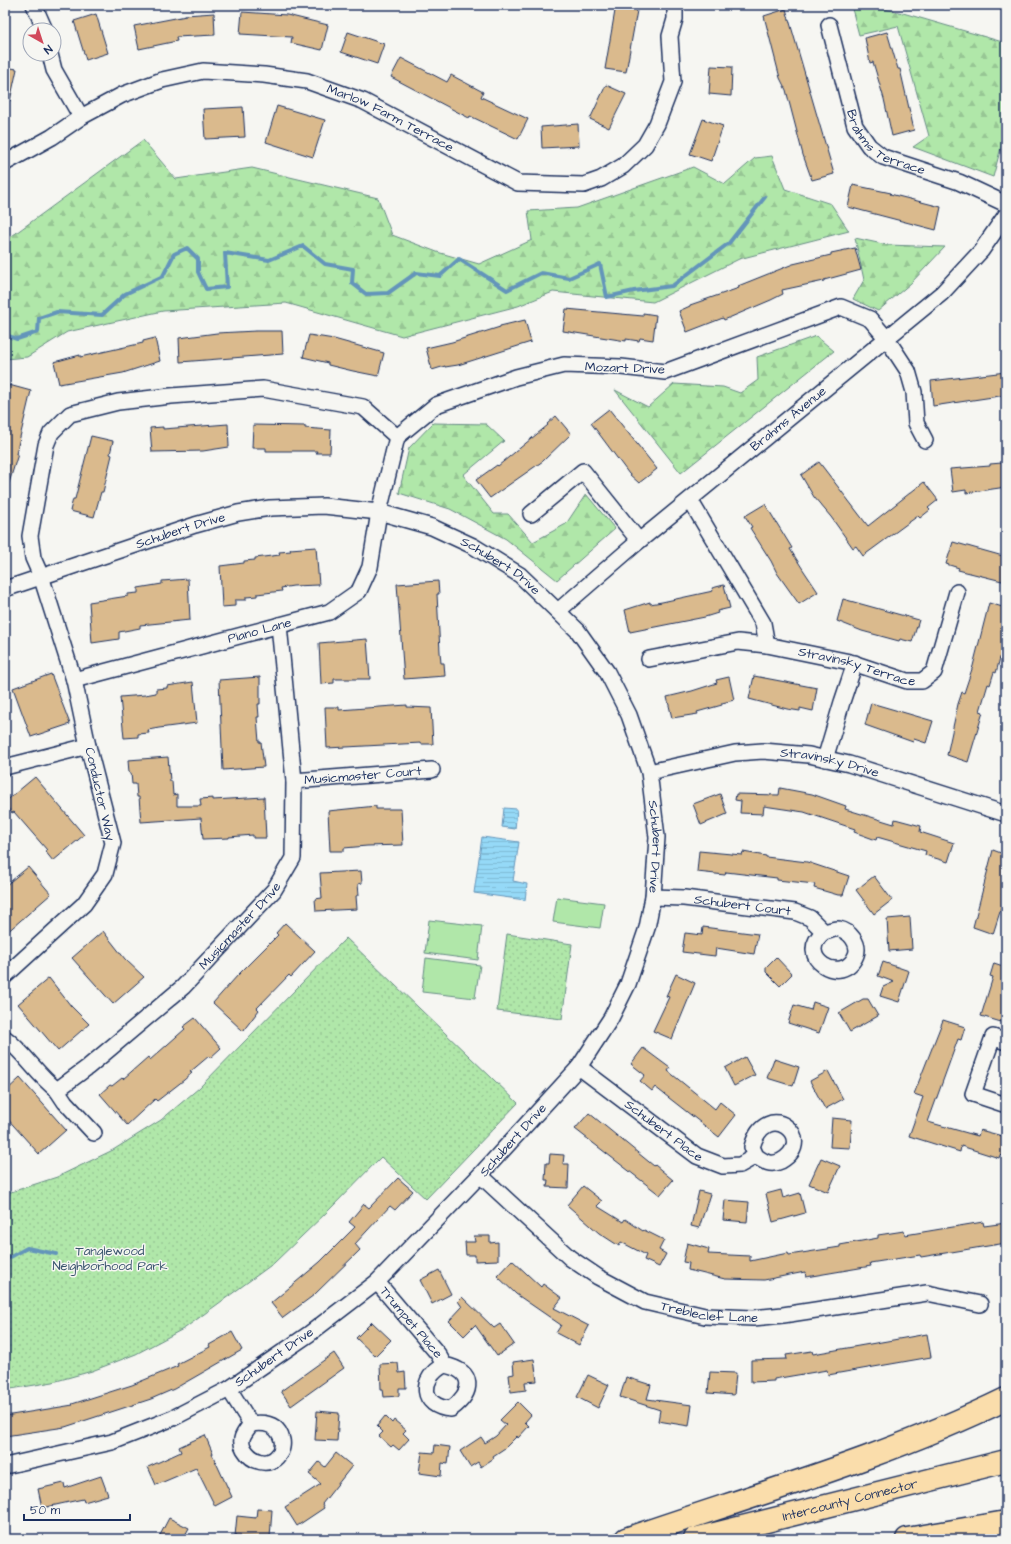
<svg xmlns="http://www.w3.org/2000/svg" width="1011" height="1544" viewBox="0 0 1011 1544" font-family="'Architects Daughter',sans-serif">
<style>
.grass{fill:#b0e7a9;stroke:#668b84}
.forest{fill:url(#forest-firs);stroke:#668b84}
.park{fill:url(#park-dots);stroke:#668b84}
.water{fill:url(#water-rules);stroke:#6495ba}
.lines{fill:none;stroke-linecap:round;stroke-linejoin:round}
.stream{stroke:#6495ba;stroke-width:4}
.building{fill:#daba8d;stroke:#1b2f5e}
.street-casing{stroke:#1b2f5e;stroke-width:18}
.highway-casing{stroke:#1b2f5e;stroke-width:25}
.street{stroke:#f6f6f2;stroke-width:15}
.highway{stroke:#faddab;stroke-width:22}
.labels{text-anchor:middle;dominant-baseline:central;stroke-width:3;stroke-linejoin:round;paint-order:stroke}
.street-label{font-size:13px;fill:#1b2f5e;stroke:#f6f6f2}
.park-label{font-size:13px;fill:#39546d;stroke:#f6f6f2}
</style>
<defs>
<pattern id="forest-firs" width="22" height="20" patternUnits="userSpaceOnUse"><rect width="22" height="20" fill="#b0e7a9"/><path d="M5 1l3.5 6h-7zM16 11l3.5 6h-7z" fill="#97c694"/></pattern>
<pattern id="park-dots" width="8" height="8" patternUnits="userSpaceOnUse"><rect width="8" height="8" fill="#b0e7a9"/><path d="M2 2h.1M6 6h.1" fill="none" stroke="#97c694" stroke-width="1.8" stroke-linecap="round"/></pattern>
<pattern id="water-rules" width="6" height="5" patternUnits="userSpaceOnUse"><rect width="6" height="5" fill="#95d9f7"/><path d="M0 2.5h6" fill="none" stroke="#80bbd6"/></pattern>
</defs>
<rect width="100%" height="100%" fill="#f6f6f2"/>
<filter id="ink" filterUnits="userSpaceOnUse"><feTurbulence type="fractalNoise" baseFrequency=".025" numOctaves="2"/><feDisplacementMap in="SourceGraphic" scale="8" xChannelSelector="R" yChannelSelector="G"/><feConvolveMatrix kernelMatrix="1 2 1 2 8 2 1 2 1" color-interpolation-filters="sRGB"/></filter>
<g filter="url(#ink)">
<path class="grass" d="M 557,897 L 604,903 L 600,928 L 553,922 Z
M 429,920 L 482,926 L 478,960 L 425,953 Z
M 426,958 L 480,965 L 475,998 L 422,992 Z"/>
<path class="forest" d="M 851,5 L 865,5 L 903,13 L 1006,43 L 1006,129 L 993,177 L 913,147 L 929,136 L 898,26 L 859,35 Z
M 143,140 L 176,179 L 252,168 L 378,198 L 392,235 L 437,252 L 479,264 L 532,240 L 528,211 L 577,208 L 693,167 L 725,184 L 755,158 L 772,156 L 785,189 L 831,204 L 849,231 L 739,259 L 653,302 L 553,292 L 518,306 L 402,336 L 286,303 L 163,311 L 67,332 L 27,357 L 5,359 L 5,241 Z
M 855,238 L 887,245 L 945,247 L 911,283 L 878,311 L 853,299 L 864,280 Z
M 816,336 L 834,351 L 681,473 L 615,390 L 648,407 L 674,384 L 723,387 L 740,393 L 758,380 L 757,357 Z
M 433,423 L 486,424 L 504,441 L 463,475 L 494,514 L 508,514 L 533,542 L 566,524 L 586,494 L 615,529 L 557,580 L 506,539 L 450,509 L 399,493 L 409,448 Z"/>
<path class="park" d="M 507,934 L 572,944 L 562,1019 L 497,1011 Z
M 346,938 L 518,1103 L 426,1199 L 381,1157 L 328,1211 L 274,1263 L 185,1328 L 136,1354 L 92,1371 L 53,1382 L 5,1390 L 5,1194 L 57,1177 L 113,1150 L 161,1120 L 199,1088 Z"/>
<path class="water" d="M 504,808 L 517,809 L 515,829 L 502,827 Z
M 482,837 L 519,842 L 513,881 L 527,884 L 525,900 L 474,893 Z"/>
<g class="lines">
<path class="stream" d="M 5,335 L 17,339 L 38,332 L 39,318 L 57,312 L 102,315 L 125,294 L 163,276 L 174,254 L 187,248 L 198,259 L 198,272 L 206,289 L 227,287 L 225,253 L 269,260 L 303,246 L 325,264 L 353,269 L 352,283 L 366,294 L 388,293 L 416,273 L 440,276 L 459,259 L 507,290 L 541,273 L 569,278 L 600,264 L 607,297 L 634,291 L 672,286 L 729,243 L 765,197
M 5,1260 L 27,1248 L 56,1254"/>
</g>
<path class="building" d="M 616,5 L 638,5 L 626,72 L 605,69 Z
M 786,9 L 834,174 L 812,180 L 803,155 L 786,90 L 780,78 L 764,16 Z
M 242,12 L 287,15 L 328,25 L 322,50 L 291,43 L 292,37 L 240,34 Z
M 214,13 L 215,35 L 176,37 L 177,41 L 139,49 L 134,26 L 186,16 L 186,15 Z
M 96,14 L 108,53 L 86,60 L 74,21 Z
M 348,32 L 384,44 L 377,64 L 341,52 Z
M 887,32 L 898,69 L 900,69 L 914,130 L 892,136 L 884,99 L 873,62 L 870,63 L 865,38 Z
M 401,58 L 447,82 L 451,75 L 483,92 L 481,97 L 528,119 L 518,139 L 470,116 L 469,118 L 391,77 Z
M 711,66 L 732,67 L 731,96 L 709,94 Z
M 5,67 L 17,69 L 10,101 L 5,100 Z
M 606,85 L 626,94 L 609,128 L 590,119 Z
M 277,106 L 325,120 L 313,157 L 266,142 Z
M 243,107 L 245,137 L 205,139 L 203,109 Z
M 703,119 L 723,126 L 711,161 L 690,154 Z
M 578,124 L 579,146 L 542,148 L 541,127 Z
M 853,185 L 891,193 L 890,194 L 941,207 L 936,230 L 848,207 Z
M 855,248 L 861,270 L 824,280 L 824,281 L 782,290 L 783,294 L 771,300 L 724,320 L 723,318 L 687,332 L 679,311 L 690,306 L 690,305 L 739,288 L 738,286 L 793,264 L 831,255 L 831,253 Z
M 566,309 L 643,316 L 643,313 L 656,315 L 653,340 L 640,338 L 639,341 L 626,339 L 626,341 L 563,331 Z
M 525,320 L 531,342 L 458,365 L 445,367 L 445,366 L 432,370 L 426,348 L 452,342 L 500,327 L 500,326 Z
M 256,331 L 282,331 L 283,354 L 180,362 L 179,338 L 217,333 Z
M 309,335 L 334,339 L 384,353 L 378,376 L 353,371 L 328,365 L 328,363 L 303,357 Z
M 155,338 L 160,361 L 123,373 L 59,384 L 54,362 L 80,355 L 80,357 L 143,343 L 143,341 Z
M 1006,372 L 1006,395 L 933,406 L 931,381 Z
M 9,385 L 31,391 L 16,454 L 18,454 L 9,483 L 5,483 L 5,400 Z
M 609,409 L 657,469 L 639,483 L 629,474 L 591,423 Z
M 556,416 L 571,434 L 543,461 L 490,498 L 476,480 L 497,465 L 498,466 L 548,425 L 547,424 Z
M 228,424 L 229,447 L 203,451 L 152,452 L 150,428 L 163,427 L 163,429 Z
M 253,425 L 305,426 L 305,428 L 331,430 L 330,453 L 316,453 L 317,451 L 266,451 L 266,448 L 252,448 Z
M 91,436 L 113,441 L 110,454 L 112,455 L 103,492 L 101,492 L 94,517 L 70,511 L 73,499 L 75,499 Z
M 819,462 L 868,526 L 924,482 L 938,500 L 928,508 L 930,510 L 920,518 L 918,516 L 908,523 L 863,556 L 856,546 L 853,548 L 831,517 L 814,497 L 801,475 Z
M 1002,463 L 1003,465 L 1006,465 L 1006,487 L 966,493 L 966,490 L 953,492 L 950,469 L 990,466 L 990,464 Z
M 765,504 L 792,548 L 790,549 L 804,571 L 818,592 L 799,604 L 777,573 L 771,561 L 750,528 L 752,527 L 745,516 Z
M 953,542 L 1003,556 L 1002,558 L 1006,559 L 1006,582 L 958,570 L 959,568 L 946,564 Z
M 316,547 L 319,585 L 293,586 L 281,588 L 282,591 L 257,594 L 257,596 L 246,597 L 246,600 L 235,600 L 235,606 L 222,607 L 220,566 L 244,563 L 244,561 L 255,560 L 255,558 L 280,555 L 279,552 L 291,551 L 290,549 Z
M 188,579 L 190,620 L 140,625 L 140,628 L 119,632 L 119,639 L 92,643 L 89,602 L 128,596 L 128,594 L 138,593 L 138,588 L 162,584 L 162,581 Z
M 438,581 L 439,594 L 437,594 L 440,652 L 441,663 L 444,663 L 445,676 L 404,679 L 397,584 Z
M 724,585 L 730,608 L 717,611 L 718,613 L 705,617 L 630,632 L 625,610 L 650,602 L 650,604 L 662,602 L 713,591 L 712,588 Z
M 843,599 L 919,620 L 912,642 L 900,639 L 899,641 L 862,631 L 837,621 Z
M 989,603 L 1006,608 L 1006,635 L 996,673 L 994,672 L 990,685 L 988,684 L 980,711 L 983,712 L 968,762 L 947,755 L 958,704 L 962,692 L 964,693 L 973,666 Z
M 367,639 L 370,679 L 334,679 L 334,683 L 321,684 L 319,643 Z
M 51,674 L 70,724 L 31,737 L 13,688 Z
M 754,676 L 817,688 L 813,711 L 800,708 L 800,711 L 787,709 L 749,699 Z
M 260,677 L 260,704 L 258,704 L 259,717 L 257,717 L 259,742 L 261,742 L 264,767 L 223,770 L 219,680 Z
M 729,677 L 734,700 L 722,703 L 722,705 L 697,712 L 698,714 L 672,718 L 667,697 L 692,691 L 717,683 L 716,680 Z
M 193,682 L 197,723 L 159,728 L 148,730 L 149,733 L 138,734 L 138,737 L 124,738 L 120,697 L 145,695 L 156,693 L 156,689 L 167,688 L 167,686 Z
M 871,703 L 933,721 L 926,743 L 914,739 L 913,742 L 865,725 Z
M 407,705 L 407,707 L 431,708 L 433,744 L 421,744 L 421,743 L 327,748 L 325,707 L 339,707 L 339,710 Z
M 168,757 L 170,781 L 172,781 L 173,795 L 177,794 L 177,806 L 201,806 L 200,799 L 213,798 L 213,800 L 264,797 L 266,838 L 253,838 L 253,835 L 229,837 L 229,838 L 203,839 L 201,818 L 141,822 L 139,797 L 137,797 L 136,784 L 132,784 L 131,773 L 129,773 L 128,760 Z
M 35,777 L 84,835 L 53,861 L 45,851 L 47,850 L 14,812 L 12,813 L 5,805 L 5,802 Z
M 780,788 L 812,794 L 846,806 L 845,809 L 894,824 L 895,819 L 921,826 L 920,832 L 954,843 L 948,862 L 925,855 L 926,851 L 877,837 L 876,840 L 854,832 L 855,829 L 804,812 L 764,806 L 763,814 L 740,813 L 741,801 L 735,800 L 736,794 L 779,795 Z
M 720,794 L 727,814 L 701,825 L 693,804 Z
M 376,806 L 376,809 L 401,809 L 403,845 L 367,846 L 344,848 L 344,851 L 330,851 L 328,811 Z
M 993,850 L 1006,855 L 1006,884 L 1002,895 L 1005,896 L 993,934 L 973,927 Z
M 699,851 L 742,855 L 743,852 L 766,856 L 766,857 L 807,862 L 849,876 L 843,895 L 838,895 L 814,888 L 815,884 L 777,880 L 777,878 L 726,872 L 725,875 L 697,872 Z
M 28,867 L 51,894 L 5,934 L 5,886 Z
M 361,871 L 362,883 L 358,884 L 359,895 L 356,896 L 357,909 L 316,911 L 315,899 L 322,898 L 320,873 Z
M 874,876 L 892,900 L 874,914 L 856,890 Z
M 910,917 L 912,949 L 889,951 L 887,919 Z
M 285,923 L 315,951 L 291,977 L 289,975 L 257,1008 L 259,1010 L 243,1031 L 213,1003 L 238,975 L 278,935 L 276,933 Z
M 703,927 L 758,934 L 754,954 L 716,948 L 715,956 L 682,952 L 685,933 L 702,935 Z
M 103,931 L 125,959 L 144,977 L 113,1004 L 72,958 Z
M 776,957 L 792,974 L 780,986 L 766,972 L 766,967 Z
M 883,962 L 909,971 L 899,1002 L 880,996 L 883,987 L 894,982 L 878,976 Z
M 994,963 L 1006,967 L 1006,1007 L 1001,1022 L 981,1016 L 993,977 L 990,976 Z
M 676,974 L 695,983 L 672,1039 L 653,1031 L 669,997 L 666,996 Z
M 49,978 L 71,1006 L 89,1024 L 58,1051 L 18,1004 Z
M 863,999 L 868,999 L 878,1016 L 850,1032 L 839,1013 Z
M 813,1002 L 828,1007 L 819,1033 L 788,1023 L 794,1005 L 811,1010 Z
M 195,1018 L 221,1048 L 210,1058 L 209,1056 L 190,1072 L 192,1073 L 184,1080 L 157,1101 L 155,1099 L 127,1125 L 100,1094 L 110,1085 L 112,1086 L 122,1078 L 123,1079 L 148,1057 L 150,1060 L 185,1029 L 183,1027 Z
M 943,1020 L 965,1027 L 961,1040 L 958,1039 L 928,1122 L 978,1136 L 980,1130 L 1006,1137 L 1006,1157 L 1000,1155 L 999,1158 L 961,1146 L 960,1152 L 909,1136 L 923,1097 L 914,1094 Z
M 643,1048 L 670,1068 L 668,1071 L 715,1109 L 720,1102 L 736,1115 L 719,1137 L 655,1087 L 652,1091 L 640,1081 L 645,1075 L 631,1064 Z
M 745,1057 L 755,1075 L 734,1086 L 725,1068 Z
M 774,1059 L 799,1067 L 793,1086 L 767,1078 Z
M 828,1071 L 843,1099 L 825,1109 L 810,1081 Z
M 20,1078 L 66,1130 L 39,1154 L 5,1116 L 5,1092 Z
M 589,1113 L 654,1166 L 655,1165 L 673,1180 L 660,1195 L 575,1129 Z
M 832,1118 L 852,1120 L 850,1148 L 830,1147 Z
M 550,1154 L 564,1155 L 563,1164 L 569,1164 L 568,1188 L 547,1187 L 548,1180 L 545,1180 L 546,1163 L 549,1163 Z
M 821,1158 L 840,1166 L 828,1192 L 809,1184 Z
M 398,1178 L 413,1191 L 395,1210 L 390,1206 L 355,1244 L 360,1250 L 314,1295 L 283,1318 L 271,1303 L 320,1262 L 355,1227 L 349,1222 L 364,1204 L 369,1208 Z
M 583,1186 L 602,1201 L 597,1206 L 623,1222 L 625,1219 L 643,1231 L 644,1230 L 664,1240 L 659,1250 L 666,1254 L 659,1267 L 644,1260 L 646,1255 L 621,1242 L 619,1246 L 599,1233 L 567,1205 Z
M 781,1190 L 783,1198 L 800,1193 L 805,1213 L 773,1222 L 766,1194 Z
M 699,1191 L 710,1194 L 699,1228 L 691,1226 Z
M 725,1200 L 749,1202 L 747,1222 L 723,1220 Z
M 983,1222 L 984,1226 L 1006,1223 L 1006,1243 L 921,1257 L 920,1255 L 870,1263 L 871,1266 L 806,1277 L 805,1272 L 764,1280 L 725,1279 L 688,1270 L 689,1263 L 683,1262 L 687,1243 L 709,1249 L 708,1254 L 750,1256 L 750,1261 L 788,1253 L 789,1255 L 840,1247 L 840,1245 L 878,1238 L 878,1235 L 904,1231 L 905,1235 Z
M 474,1236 L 490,1236 L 490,1243 L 498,1242 L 498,1260 L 475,1261 L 475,1255 L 466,1255 L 465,1242 L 475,1242 Z
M 512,1260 L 541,1287 L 543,1284 L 562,1298 L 554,1308 L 589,1326 L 579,1345 L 556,1333 L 561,1325 L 516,1294 L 497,1276 Z
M 439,1270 L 451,1294 L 432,1304 L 420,1280 Z
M 462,1297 L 494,1328 L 500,1324 L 514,1344 L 497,1356 L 475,1325 L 464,1336 L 449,1321 L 462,1307 L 458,1301 Z
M 372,1322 L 391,1340 L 375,1356 L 356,1338 Z
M 232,1332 L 242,1350 L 174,1389 L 151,1399 L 65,1427 L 5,1436 L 5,1416 L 73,1405 L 72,1404 L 132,1385 L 178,1366 L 177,1364 L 210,1347 L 209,1345 Z
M 927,1334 L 931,1357 L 828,1375 L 827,1370 L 774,1379 L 774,1381 L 751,1382 L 751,1360 L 787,1359 L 786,1355 L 812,1351 L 813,1354 Z
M 334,1353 L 344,1368 L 291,1406 L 281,1391 Z
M 534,1359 L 537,1381 L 525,1382 L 526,1390 L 511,1392 L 509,1375 L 514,1374 L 513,1362 Z
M 398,1363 L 399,1373 L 405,1372 L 406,1388 L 399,1388 L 399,1396 L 384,1397 L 383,1389 L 381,1389 L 380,1364 Z
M 710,1372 L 736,1373 L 734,1395 L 708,1393 Z
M 588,1375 L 609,1385 L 598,1408 L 577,1397 Z
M 626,1377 L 651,1385 L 647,1399 L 692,1405 L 689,1426 L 658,1421 L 660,1410 L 620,1397 Z
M 518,1402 L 531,1415 L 525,1422 L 529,1426 L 518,1438 L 517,1436 L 505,1448 L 493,1456 L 494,1458 L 481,1467 L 478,1462 L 470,1467 L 460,1451 L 481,1437 L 485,1443 L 496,1436 L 506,1425 L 500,1420 Z
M 317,1411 L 339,1413 L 337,1441 L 315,1440 Z
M 385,1416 L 392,1423 L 394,1420 L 406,1430 L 403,1433 L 409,1439 L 399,1450 L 393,1445 L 391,1447 L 379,1436 L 383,1432 L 377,1426 Z
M 205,1435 L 213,1454 L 212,1454 L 232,1497 L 215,1506 L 196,1468 L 156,1485 L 148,1467 L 181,1452 L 179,1447 Z
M 435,1445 L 450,1447 L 448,1464 L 442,1463 L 441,1476 L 419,1473 L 422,1452 L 434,1453 Z
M 336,1453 L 352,1466 L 322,1504 L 324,1508 L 297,1526 L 285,1507 L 321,1484 L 309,1474 L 319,1462 L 325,1467 Z
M 101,1476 L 108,1495 L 84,1502 L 83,1499 L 42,1508 L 38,1489 L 64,1483 L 65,1488 Z
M 257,1509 L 272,1510 L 270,1538 L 235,1536 L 237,1516 L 256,1518 Z
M 169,1518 L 189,1528 L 183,1539 L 158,1539 Z"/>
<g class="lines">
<defs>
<g id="street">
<path d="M 34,5 L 45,30"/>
<path id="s1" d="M 829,25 L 855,126 L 869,146 L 883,157 L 959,182 L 1006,204"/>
<path d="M 50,54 L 54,70 L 81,117"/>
<path id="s2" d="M 5,163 L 52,137 L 81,117 L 122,95 L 162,80 L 203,71 L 264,75 L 307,81 L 363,101 L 518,183 L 584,185 L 601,179 L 623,166 L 645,145 L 657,124 L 673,82 L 670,36 L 675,19 L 675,5"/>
<path id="s3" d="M 690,500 L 763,623 L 767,645 L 850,662 L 907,681 L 922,681 L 934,672 L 957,592"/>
<path d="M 531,514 L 583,471 L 639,541"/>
<path id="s4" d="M 5,589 L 195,525 L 238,513 L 270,508 L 324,506 L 379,512 L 432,527 L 473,546 L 520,575 L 578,631 L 607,672 L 629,715 L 649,772 L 657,837 L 653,897 L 647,928 L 628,984 L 611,1018 L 579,1067 L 480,1175 L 377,1282 L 309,1334 L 229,1389 L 173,1418 L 112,1442 L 5,1466"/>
<path id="s5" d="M 558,611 L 639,541 L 942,293 L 981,251 L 1006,215"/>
<path d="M 649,659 L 738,642 L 767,645"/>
<path id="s6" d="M 74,680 L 329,612 L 359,591 L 370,567 L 379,512 L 397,437 L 436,405 L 516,377 L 564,365 L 621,367 L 665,372 L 841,307 L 870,319 L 887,339 L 908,371 L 914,392 L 916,423 L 925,440"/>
<path d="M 825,759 L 842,702 L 855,663"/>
<path d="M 5,767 L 88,746"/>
<path id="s7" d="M 649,772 L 735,753 L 763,751 L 809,755 L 849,764 L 1006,814"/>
<path id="s8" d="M 294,781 L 432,770"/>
<path id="s9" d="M 653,897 L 684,898 L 795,912 L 810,918 L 824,932 C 793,957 843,988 856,955 C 860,944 850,931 839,929 C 835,928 829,931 824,932"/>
<path d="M 5,976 L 84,904 L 105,874 L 113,843 L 88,746 L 74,680 L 41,576 L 33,558 L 30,536 L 46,445 L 51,433 L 70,414 L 118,402 L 171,396 L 263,389 L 363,407 L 397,437"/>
<path id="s10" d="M 5,1038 C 25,1053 37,1075 57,1090 L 88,1067 L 183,987 L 274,890 L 293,858 L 294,781 L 279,625"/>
<path d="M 1006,1042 L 993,1037 L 973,1094 L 1006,1105"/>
<path id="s11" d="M 579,1067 L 697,1156 L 723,1166 L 740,1165 L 756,1156 C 764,1162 771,1166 781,1161 C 819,1139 766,1096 752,1147 L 756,1156"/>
<path d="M 57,1090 L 65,1102 L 94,1133"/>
<path id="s12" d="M 480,1175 L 570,1258 L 598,1277 L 645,1302 L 705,1316 L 753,1318 L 783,1315 L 927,1293 L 980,1304"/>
<path id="s13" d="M 377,1282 L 438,1354 L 444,1365 C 419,1378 420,1407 451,1409 C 473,1393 476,1371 444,1365"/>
<path d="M 229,1389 L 251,1424 C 245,1432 238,1439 244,1449 C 251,1461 269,1469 279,1454 C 282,1451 283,1444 282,1440 C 278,1424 265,1422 251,1424"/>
</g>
<g id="highway">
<path d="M 626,1539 C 753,1495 885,1458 1006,1399"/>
<path id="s14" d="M 695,1539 L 1006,1461"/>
<path d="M 907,1539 L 1006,1522"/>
</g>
</defs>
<use href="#street" class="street-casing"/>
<use href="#highway" class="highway-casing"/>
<use href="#street" class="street"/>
<use href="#highway" class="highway"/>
</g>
</g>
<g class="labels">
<g class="street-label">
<text stroke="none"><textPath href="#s2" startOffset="416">Marlow Farm Terrace</textPath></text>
<text stroke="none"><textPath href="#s1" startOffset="139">Brahms Terrace</textPath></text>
<text transform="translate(625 368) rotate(2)">Mozart Drive</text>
<text stroke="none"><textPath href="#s5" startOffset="300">Brahms Avenue</textPath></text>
<text stroke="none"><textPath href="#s4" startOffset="185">Schubert Drive</textPath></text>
<text stroke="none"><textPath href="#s4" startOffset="521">Schubert Drive</textPath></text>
<text stroke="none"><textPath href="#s6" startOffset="192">Piano Lane</textPath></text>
<text stroke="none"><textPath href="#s3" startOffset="258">Stravinsky Terrace</textPath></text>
<text stroke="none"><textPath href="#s7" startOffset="184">Stravinsky Drive</textPath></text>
<text stroke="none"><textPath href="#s8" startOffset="69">Musicmaster Court</textPath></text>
<text transform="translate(100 794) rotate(77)">Conductor Way</text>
<text stroke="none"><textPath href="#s4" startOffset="857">Schubert Drive</textPath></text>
<text stroke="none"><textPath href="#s9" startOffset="90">Schubert Court</textPath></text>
<text stroke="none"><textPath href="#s10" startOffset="320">Musicmaster Drive</textPath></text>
<text stroke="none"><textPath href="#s11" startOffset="106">Schubert Place</textPath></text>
<text transform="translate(513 1140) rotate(-48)">Schubert Drive</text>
<text stroke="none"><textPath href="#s12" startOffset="275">Trebleclef Lane</textPath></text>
<text stroke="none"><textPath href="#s13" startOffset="53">Trumpet Place</textPath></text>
<text transform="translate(274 1357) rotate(-35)">Schubert Drive</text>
<text stroke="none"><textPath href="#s14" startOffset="160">Intercounty Connector</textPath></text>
</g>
<g class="park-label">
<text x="110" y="1251">Tanglewood<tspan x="110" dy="15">Neighborhood Park</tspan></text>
</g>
</g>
<rect width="1011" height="1544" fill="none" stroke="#f6f6f2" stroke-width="20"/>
<rect x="10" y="10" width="991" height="1524" fill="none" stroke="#1b2f5e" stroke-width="1.5" filter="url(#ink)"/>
<g transform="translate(42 42) rotate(141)"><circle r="19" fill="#f6f6f2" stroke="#9ea6b7"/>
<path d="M0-3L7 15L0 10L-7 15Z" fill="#d1495b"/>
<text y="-6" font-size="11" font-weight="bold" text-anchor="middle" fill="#1b2f5e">N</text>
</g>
<path d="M24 1514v6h106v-6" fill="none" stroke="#1b2f5e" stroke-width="2"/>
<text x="30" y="1514" font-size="12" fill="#1b2f5e" stroke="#f6f6f2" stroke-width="3" paint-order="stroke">50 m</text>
</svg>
